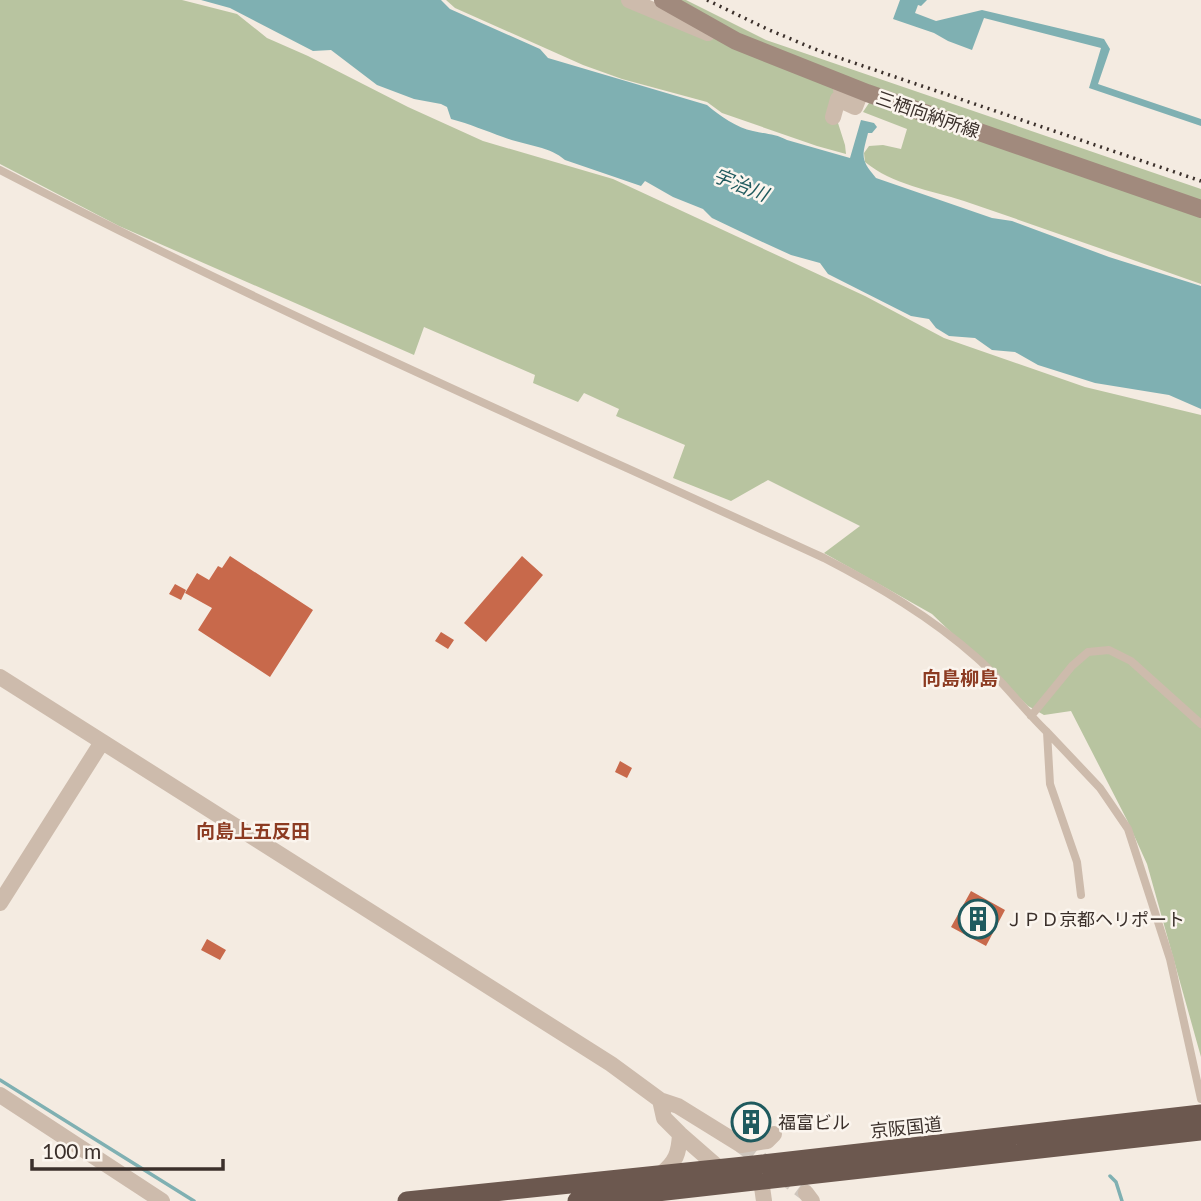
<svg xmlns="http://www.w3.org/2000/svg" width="1201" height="1201" viewBox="0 0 1201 1201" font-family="Lato,'Noto Sans JP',sans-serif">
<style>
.green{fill:#b8c4a0}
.water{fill:#7fb0b2}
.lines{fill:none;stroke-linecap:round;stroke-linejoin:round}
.stream{stroke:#7fb0b2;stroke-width:3.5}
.building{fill:#c8694b}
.minor-tunnel{stroke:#cfc6bd;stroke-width:16;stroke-dasharray:16 8;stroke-linecap:butt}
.service{stroke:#cdbbac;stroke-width:8}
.minor{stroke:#cdbbac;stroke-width:16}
.secondary{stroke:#a18a7d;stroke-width:18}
.trunk{stroke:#6c584f;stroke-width:19}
.rail{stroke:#3b302b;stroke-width:3.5;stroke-dasharray:2 5;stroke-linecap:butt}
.labels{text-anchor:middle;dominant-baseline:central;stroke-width:5;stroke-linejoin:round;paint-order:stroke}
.street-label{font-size:18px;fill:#3b302b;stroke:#fbf5ee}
.poi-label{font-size:18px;fill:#3b302b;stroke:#fbf5ee;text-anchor:start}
.water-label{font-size:19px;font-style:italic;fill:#1f5a5e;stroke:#fbf5ee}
.neighbourhood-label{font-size:19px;font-weight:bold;fill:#8c3b22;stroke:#fbf5ee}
</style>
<rect width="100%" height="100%" fill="#f4ebe1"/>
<path class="green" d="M 0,0 L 182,0 L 237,14 L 267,38 L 308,56 L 408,107 L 483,141 L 613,179 L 865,296 L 944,338 L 1085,387 L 1201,415 L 1201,1057 L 1147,864 L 1127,820 L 1071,711 L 1044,715 L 1028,706 L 932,614 L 824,553 L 860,526 L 768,480 L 731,501 L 673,478 L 685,445 L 616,416 L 619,409 L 584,393 L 578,402 L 533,383 L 535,375 L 424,327 L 414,355 L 119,226 L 0,164 Z
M 446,0 L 629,0 L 859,97 L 838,100 L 838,123 L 845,145 L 846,154 L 817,146 L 722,113 L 707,102 L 622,79 L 583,65 L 455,8 Z
M 675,0 L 686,0 L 766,40 L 1201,189 L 1201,202 L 848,80 L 729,33 Z
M 871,100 L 1201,217 L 1201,284 C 1122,256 1043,228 964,201 C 930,190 893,185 865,162 L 864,153 L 869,146 L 883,145 L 901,149 L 907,129 L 863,112 Z"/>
<path class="water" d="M 201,0 L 441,0 L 450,9 L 540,49 L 548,58 L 707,105 C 720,116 737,128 753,131 C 766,134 776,134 787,140 L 850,158 L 861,120 L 874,123 L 877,127 L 872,133 L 868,133 C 862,157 860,159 876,178 L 992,218 L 1012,221 L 1109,257 L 1201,286 L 1201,409 L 1169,395 L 1095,383 L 1038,365 L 1015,352 L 992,350 L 975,338 L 949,336 L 936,328 L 929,319 L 911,316 L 828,274 L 820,263 L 791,255 L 756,239 L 712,218 L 703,209 L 673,197 L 645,181 L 641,186 L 565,160 C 549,146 523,145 503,137 C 486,131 470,124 451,119 L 447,107 L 441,104 L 414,99 L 377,85 L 331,50 L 313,51 L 230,8 Z
M 900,0 L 927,0 L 921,6 L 918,5 L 915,13 L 936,21 L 982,10 L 1104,39 L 1110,49 L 1098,84 L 1201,119 L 1201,126 L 1089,88 L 1101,48 L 984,18 L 972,50 L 948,41 L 934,33 L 893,19 Z"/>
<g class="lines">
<path class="stream" d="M 0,1080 L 194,1201
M 1110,1176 L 1116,1182 L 1122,1201"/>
</g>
<path class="building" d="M 230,556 L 313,610 L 270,677 L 198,630 L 212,608 L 185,593 L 197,573 L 209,580 L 218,566 L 222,568 Z
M 522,556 L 543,575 L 486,642 L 464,623 Z
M 175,584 L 186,590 L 181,600 L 169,594 Z
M 441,632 L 454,640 L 448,649 L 435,641 Z
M 620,761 L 632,768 L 627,778 L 615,772 Z
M 971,891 L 1005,910 L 986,946 L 951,927 Z
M 207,939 L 226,950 L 220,960 L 201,950 Z
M 749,1112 L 762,1119 L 754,1132 L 746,1134 L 741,1131 L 743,1126 L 741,1125 Z"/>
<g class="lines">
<path class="minor-tunnel" d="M 741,1145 L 806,1193"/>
<path class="service" d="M 0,170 C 269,310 548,431 824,558 C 878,586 931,617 977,658 C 1002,680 1023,709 1047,732 L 1050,784 L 1077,862 L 1081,895
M 1031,716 L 1072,666 L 1088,652 L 1109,650 L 1131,661 L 1201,724
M 1047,732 L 1100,788 L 1128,829 L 1170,959 L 1201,1099"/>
<path class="minor" d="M 629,0 L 708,33
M 833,117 L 838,99 L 855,107 L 859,97 L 841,90
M 0,677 L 611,1064 L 660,1100 L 678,1106 L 741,1145 L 767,1141 L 774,1134
M 0,903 L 102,742
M 0,1095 L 162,1201
M 660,1100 L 664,1118 L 680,1134 L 720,1169
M 661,1174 C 676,1162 679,1153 680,1134
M 761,1180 L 764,1201
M 806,1193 L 812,1201"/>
<path class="secondary" d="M 663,0 L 736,41 L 867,93 L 1201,209"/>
<path class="trunk" d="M 407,1201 L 754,1165 L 1201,1114
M 577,1201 L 1201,1131"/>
<path class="rail" d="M 707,0 L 767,29 L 822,52 L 1201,181"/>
</g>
<defs>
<symbol id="building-ring" viewBox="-11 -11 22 22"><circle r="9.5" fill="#fbf5ee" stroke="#1f5a5e" stroke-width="1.5"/><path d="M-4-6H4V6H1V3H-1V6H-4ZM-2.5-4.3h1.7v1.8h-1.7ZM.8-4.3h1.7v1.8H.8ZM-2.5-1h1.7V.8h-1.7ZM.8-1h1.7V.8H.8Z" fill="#1f5a5e"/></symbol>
</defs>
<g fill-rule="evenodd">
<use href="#building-ring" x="956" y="897" width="44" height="44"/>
<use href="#building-ring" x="729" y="1100" width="44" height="44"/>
</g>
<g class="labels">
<g class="street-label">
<text transform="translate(928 114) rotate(19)">三栖向納所線</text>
<text transform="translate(906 1127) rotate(-6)">京阪国道</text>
</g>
<g class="poi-label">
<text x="1005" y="919">ＪＰＤ京都ヘリポート</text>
<text x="778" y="1122">福富ビル</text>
</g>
<g class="water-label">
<text transform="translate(741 184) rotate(22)">宇治川</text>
</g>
<g class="neighbourhood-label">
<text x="960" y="677">向島柳島</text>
<text x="253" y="830">向島上五反田</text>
</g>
</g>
<path d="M32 1159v10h191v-10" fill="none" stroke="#3b302b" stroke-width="3.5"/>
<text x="42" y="1159" font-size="21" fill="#3b302b" stroke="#fbf5ee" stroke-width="5" paint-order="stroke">100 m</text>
</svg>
